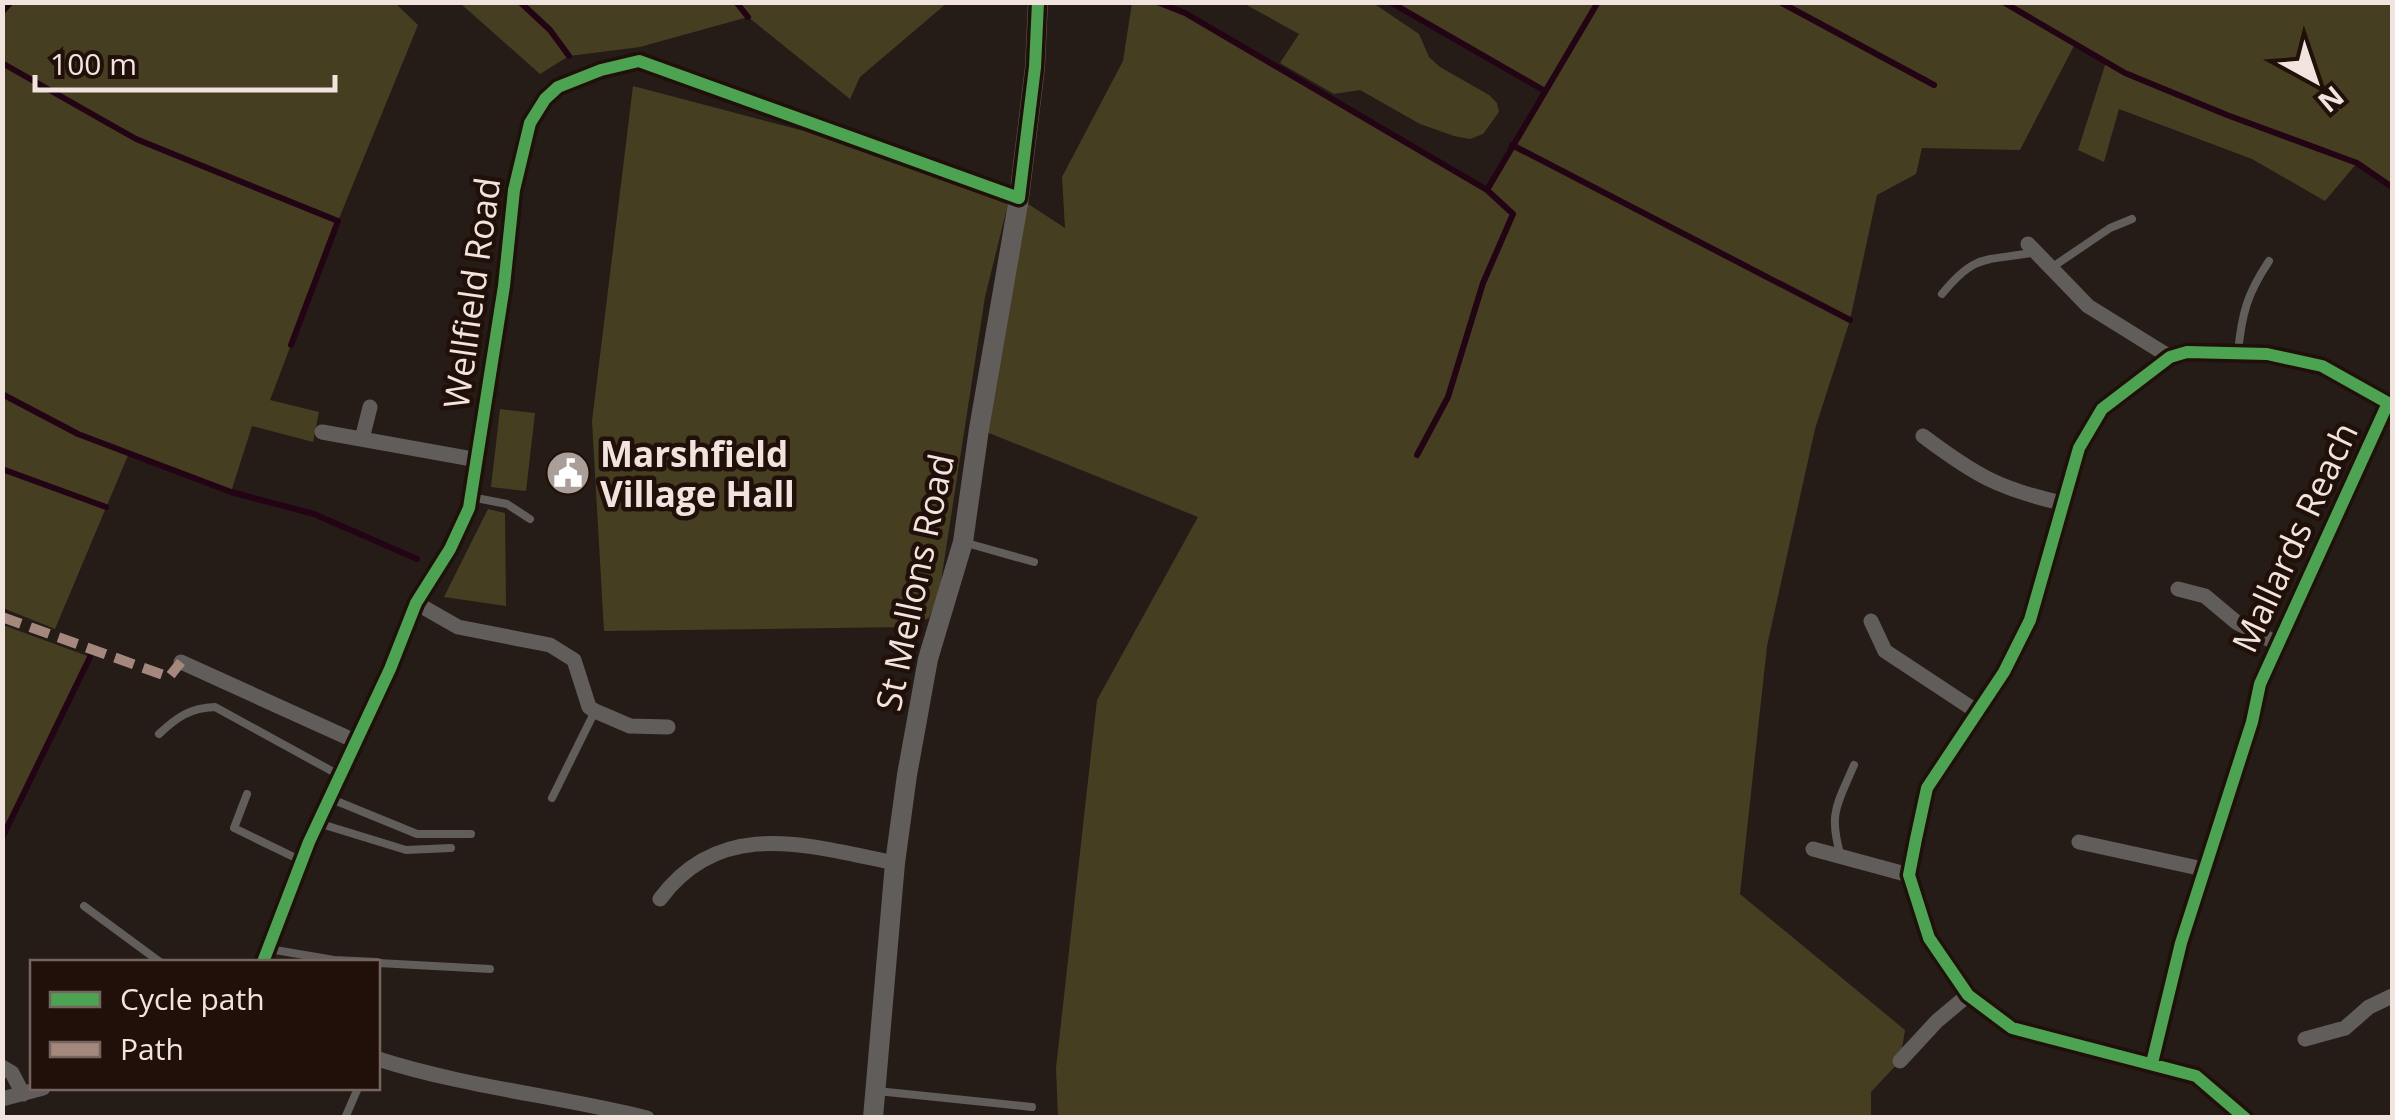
<svg xmlns="http://www.w3.org/2000/svg" width="2395" height="1120" viewBox="0 0 2395 1120" font-family="'Open Sans',sans-serif">
<style>
.green{fill:#463e20}
.lines{fill:none;stroke-linecap:round;stroke-linejoin:round}
.stream{stroke:#220415;stroke-width:6}
.service{stroke:#605d5a;stroke-width:8}
.minor{stroke:#605d5a;stroke-width:15}
.tertiary{stroke:#605d5a;stroke-width:20}
.quiet{stroke:#a5887d;stroke-width:10;stroke-dasharray:20 10;stroke-linecap:butt}
.cycleway-casing{stroke:#211009;stroke-width:19}
.cycleway{stroke:#4ca352;stroke-width:12}
.labels{text-anchor:middle;dominant-baseline:central;stroke-width:9;stroke-linejoin:round;paint-order:stroke}
.street-label{font-size:35px;fill:#f1e4df;stroke:#211009}
.poi-label{font-size:35px;font-weight:bold;fill:#f1e4df;stroke:#211009;text-anchor:start}
</style>
<rect width="100%" height="100%" fill="#251c18"/>
<path class="green" d="M 2,3 L 395,3 L 418,25 L 338,221 L 270,400 L 319,412 L 313,442 L 252,426 L 231,492 L 129,453 L 55,629 L 3,608 Z
M 460,3 L 947,3 L 860,77 L 850,99 L 748,17 L 640,47 L 569,56 L 540,74 Z
M 1132,3 L 1157,3 L 1185,13 L 1487,190 L 1544,91 L 1390,3 L 2392,3 L 2392,187 L 2357,163 L 2325,201 L 2252,159 L 2119,109 L 2104,162 L 2078,150 L 2106,62 L 2075,44 L 2020,150 L 1922,148 L 1916,174 L 1877,195 L 1850,320 L 1815,429 L 1767,646 L 1740,894 L 1905,1030 L 1900,1061 L 1871,1092 L 1871,1117 L 1058,1117 L 1056,1068 L 1097,700 L 1198,517 L 979,429 L 1019,198 L 1065,228 L 1062,177 L 1123,61 Z
M 1243,3 L 1373,3 L 1419,34 L 1429,57 L 1440,67 L 1489,95 L 1497,103 L 1499,112 L 1483,134 L 1470,139 L 1454,136 L 1420,124 L 1360,90 L 1334,94 L 1280,63 L 1299,34 Z
M 633,86 L 804,131 L 1008,204 L 985,297 L 939,594 L 929,618 L 907,627 L 604,631 L 592,421 Z
M 500,409 L 535,413 L 526,491 L 491,487 Z
M 488,509 L 505,513 L 506,606 L 444,597 Z
M 3,625 L 90,657 L 3,838 L 2,625 Z"/>
<g class="lines">
<path class="stream" d="M 520,2 L 550,30 L 569,56
M 736,2 L 748,17
M 1157,2 L 1185,13 L 1487,190 L 1513,214 L 1483,283 L 1448,397 L 1417,455
M 1390,2 L 1545,91
M 1780,2 L 1934,85
M 2003,2 L 2125,73 L 2227,115 L 2357,163 L 2392,187
M 2,12 L 11,2
M 2,63 L 136,139 L 338,221 L 291,345
M 1512,145 L 1850,320
M 1487,190 L 1598,2
M 2,394 L 78,434 L 231,492 L 314,514 L 417,559
M 2,469 L 106,507
M 2,838 L 90,657"/>
<path class="service" d="M 2051,268 L 2110,228 L 2132,219
M 1942,294 C 1977,251 1987,262 2036,252
M 2238,352 C 2242,313 2247,294 2269,261
M 471,497 L 507,504 L 530,519
M 963,542 L 1034,562
M 159,734 C 177,717 190,708 215,707 L 339,775
M 247,794 L 234,828 L 300,860
M 329,798 L 417,834 L 471,834
M 552,798 L 595,711
M 318,823 L 406,850 L 451,848
M 1841,857 C 1828,813 1837,805 1854,765
M 84,906 L 160,962
M 269,949 L 334,960 L 377,962
M 378,963 L 490,969
M 877,1091 L 1032,1107
M 345,1118 L 358,1088"/>
<path class="minor" d="M 2028,244 L 2088,306 L 2170,357
M 322,432 L 478,460
M 1923,436 C 1975,475 1999,489 2062,503
M 362,439 L 370,407
M 2178,589 L 2205,596 L 2236,622 L 2278,644
M 416,603 L 458,627 L 550,645 L 574,660 L 589,707 L 595,711 L 630,726 L 668,727
M 1871,621 L 1885,651 L 1979,713
M 181,662 L 355,741
M 2079,842 L 2203,869
M 1813,849 L 1909,875
M 660,899 C 721,816 810,846 895,863
M 263,962 L 309,842 L 390,669 L 416,603 L 450,549 L 469,508 L 504,286 L 514,190 L 530,123 L 545,99 L 558,87 L 601,70 L 639,61 L 1019,198
M 2305,1039 L 2345,1028 L 2369,1007 L 2392,996
M 378,1059 C 465,1087 558,1096 647,1118
M 1900,1061 L 1937,1021 L 1968,995
M 2152,1063 L 2181,943 L 2252,722 L 2260,684 L 2388,403 L 2322,366 L 2267,354 L 2187,352 L 2170,357 L 2102,409 L 2079,448 L 2030,620 L 2004,672 L 1927,788 L 1916,839 L 1909,875 L 1929,938 L 1968,995 L 2012,1028 L 2196,1076 L 2245,1118
M 2,1067 L 12,1073 L 23,1094
M 2,1099 L 43,1088"/>
<path class="tertiary" d="M 873,1118 L 895,863 L 907,775 L 928,659 L 963,542 L 979,429 L 1019,198 L 1035,67 L 1038,2"/>
<path class="quiet" d="M 2,617 L 169,677 L 181,662"/>
<defs>
<path id="cycleway" d="M 263,962 L 309,842 L 390,669 L 416,603 L 450,549 L 469,508 L 504,286 L 514,190 L 530,123 L 545,99 L 558,87 L 601,70 L 639,61 L 1019,198 L 1035,67 L 1038,2
M 2152,1063 L 2181,943 L 2252,722 L 2260,684 L 2388,403 L 2322,366 L 2267,354 L 2187,352 L 2170,357 L 2102,409 L 2079,448 L 2030,620 L 2004,672 L 1927,788 L 1916,839 L 1909,875 L 1929,938 L 1968,995 L 2012,1028 L 2196,1076 L 2245,1118"/>
</defs>
<use href="#cycleway" class="cycleway-casing"/>
<use href="#cycleway" class="cycleway"/>
</g>
<defs>
<symbol id="civic-disc" viewBox="-11 -11 22 22"><circle r="9.5" fill="#aa9e99" stroke="#211009"/><path d="M-.6-6.5H3V-4.5H.6V-3L4-1V1h2V6H-6V1h2V-1L-.6-3ZM-1.2 2.5V6h2.4V2.5Z" fill="#fff"/></symbol>
</defs>
<g fill-rule="evenodd">
<use href="#civic-disc" x="543" y="448" width="50" height="50"/>
</g>
<g class="labels">
<g class="street-label">
<text transform="translate(471 293) rotate(-82)">Wellfield Road</text>
<text transform="translate(2294 537) rotate(-65)">Mallards Reach</text>
<text transform="translate(914 582) rotate(-78)">St Mellons Road</text>
</g>
<g class="poi-label">
<text x="600" y="453">Marshfield<tspan x="600" dy="40">Village Hall</tspan></text>
</g>
</g>
<rect width="2395" height="1120" fill="none" stroke="#f1e4df" stroke-width="10"/>
<rect x="30" y="960" width="350" height="130" fill="#211009" stroke="#74655f" stroke-width="2.5"/>
<rect x="50" y="992" width="50" height="15" fill="#4ca352" stroke="#74655f" stroke-width="2.5"/>
<text x="120" y="1010" font-size="30" fill="#f1e4df">Cycle path</text>
<rect x="50" y="1042" width="50" height="15" fill="#a5887d" stroke="#74655f" stroke-width="2.5"/>
<text x="120" y="1060" font-size="30" fill="#f1e4df">Path</text>
<g transform="translate(2315 80) rotate(140)" stroke="#211009" stroke-width="8" paint-order="stroke">
<path d="M0-8L18 38L0 25L-18 38Z" fill="#f1e4df"/>
<text y="-15" font-size="28" font-weight="bold" text-anchor="middle" fill="#f1e4df">N</text>
</g>
<path d="M35 75v15h300v-15" fill="none" stroke="#f1e4df" stroke-width="5"/>
<text x="50" y="75" font-size="30" fill="#f1e4df" stroke="#211009" stroke-width="8" paint-order="stroke">100 m</text>
</svg>
